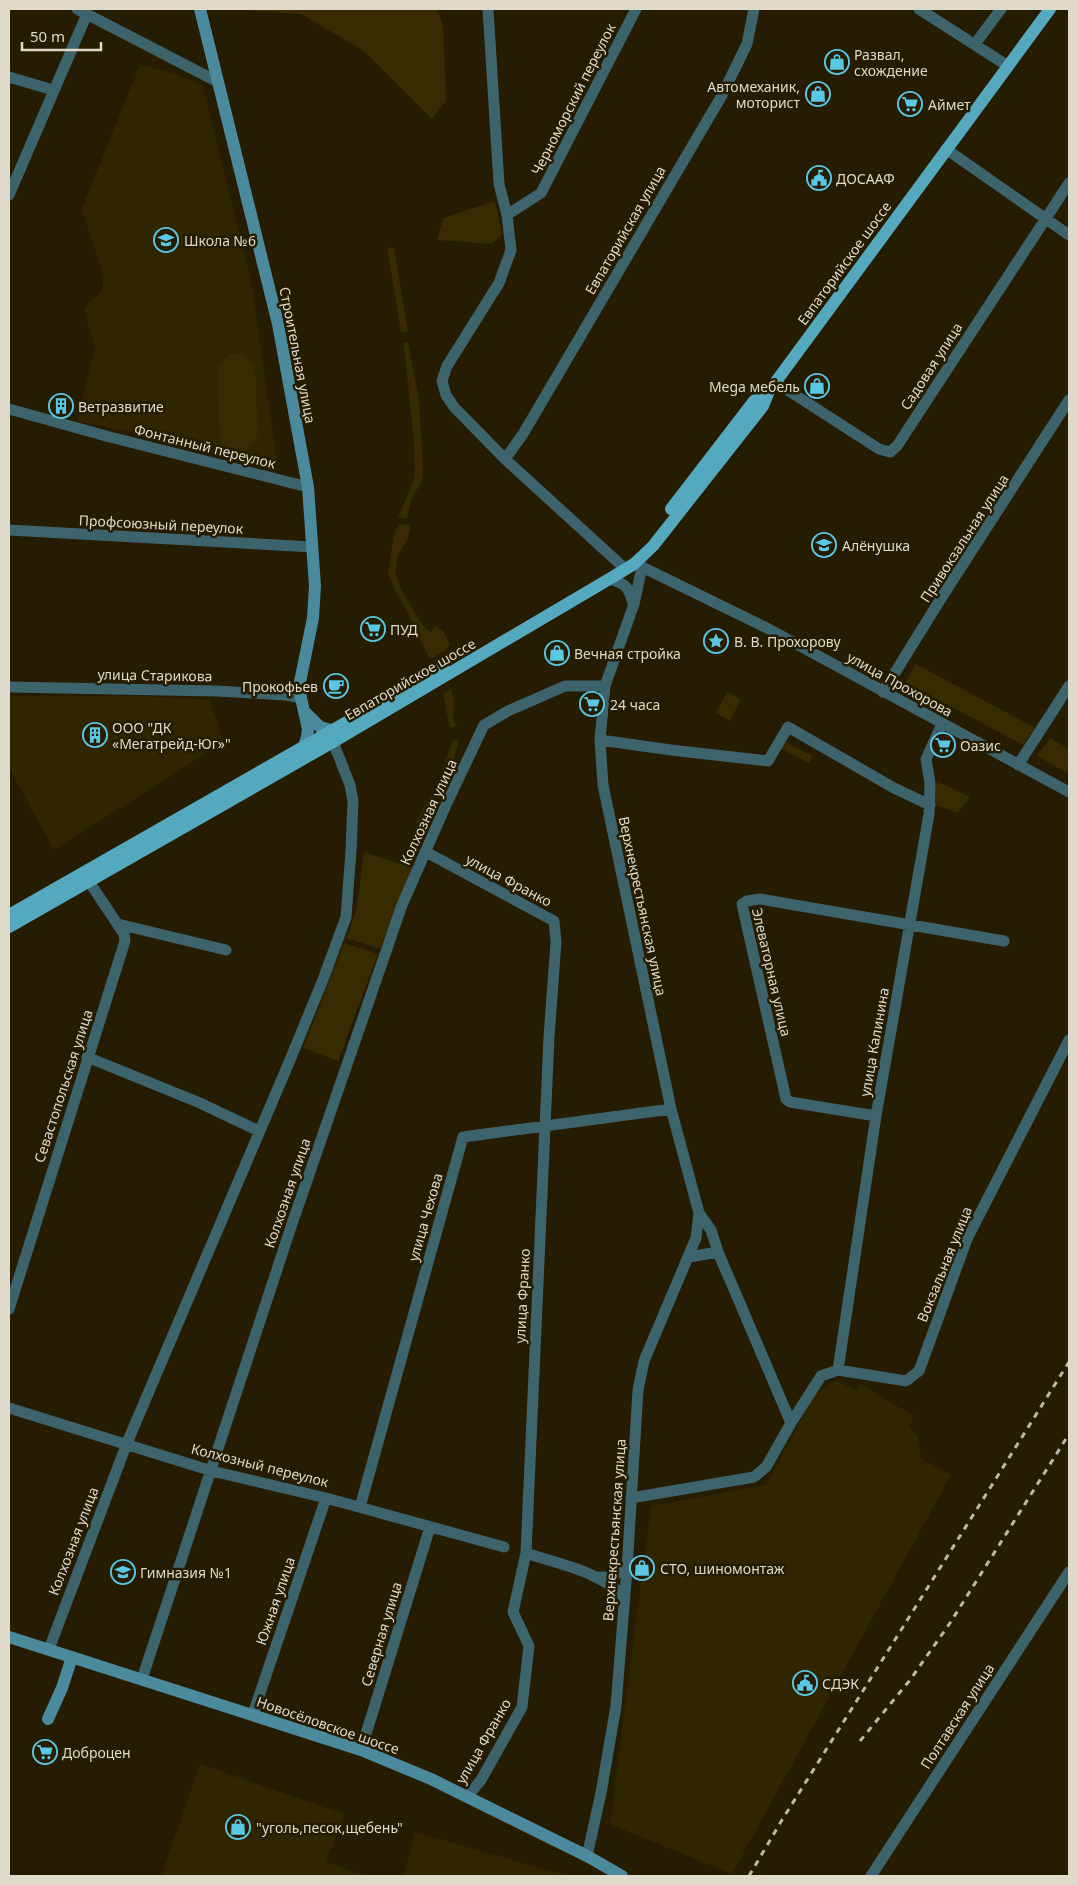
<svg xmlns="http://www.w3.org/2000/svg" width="1078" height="1885" viewBox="0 0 1078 1885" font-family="'Noto Sans',sans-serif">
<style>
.built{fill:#312500}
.green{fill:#382b01}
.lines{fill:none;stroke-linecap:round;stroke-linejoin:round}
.street{stroke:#3d636d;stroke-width:11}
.secondary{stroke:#4b8a9c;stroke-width:12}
.primary{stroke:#55a9bf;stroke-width:12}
.rail{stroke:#bdb7a5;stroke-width:3;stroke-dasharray:6 6;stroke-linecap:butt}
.labels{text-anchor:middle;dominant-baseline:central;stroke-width:5;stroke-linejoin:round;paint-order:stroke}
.poi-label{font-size:14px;fill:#dfdaca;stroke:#251c01;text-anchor:start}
.street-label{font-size:14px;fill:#dfdaca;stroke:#251c01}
</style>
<rect width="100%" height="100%" fill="#251c01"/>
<path class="built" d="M 140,65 L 176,74 L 203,86 L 251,280 L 277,462 L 77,421 L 95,349 L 84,308 L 99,294 L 103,285 L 102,272 L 82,208 Z
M 9,696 L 141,696 L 210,700 L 224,742 L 54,850 L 9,768 Z
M 835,1380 L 856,1390 L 860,1384 L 914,1416 L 909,1427 L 917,1435 L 922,1459 L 951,1475 L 732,1874 L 610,1824 L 651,1506 L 766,1485 L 814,1395 Z
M 200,1764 L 344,1814 L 326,1862 L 366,1876 L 320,1876 L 327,1858 L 319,1876 L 161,1876 Z
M 415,1832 L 568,1876 L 404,1876 Z"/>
<path class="green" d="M 225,9 L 437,9 L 443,25 L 446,101 L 432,119 L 364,51 L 301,14 Z
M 495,201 L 502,235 L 491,244 L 437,240 L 443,218 Z
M 387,247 L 394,248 L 408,332 L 401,333 Z
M 408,342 L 419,400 L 423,469 L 422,482 L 412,497 L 407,518 L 398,518 L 415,476 L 414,442 L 405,355 L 403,343 Z
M 244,353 L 255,365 L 258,434 L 247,451 L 232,452 L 220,441 L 217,367 L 229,354 Z
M 400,524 L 411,525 L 407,541 L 398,555 L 395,572 L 402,591 L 423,626 L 431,633 L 434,626 L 443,631 L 450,645 L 446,650 L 430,659 L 417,634 L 408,613 L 396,592 L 388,573 L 395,530 Z
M 916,664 L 1035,728 L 1023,745 L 905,682 Z
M 451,689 L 454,701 L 453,718 L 457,726 L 450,728 L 443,694 Z
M 727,692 L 741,699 L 730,721 L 716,713 Z
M 1050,738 L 1069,749 L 1069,774 L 1037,756 Z
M 453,740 L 459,740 L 451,769 L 424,825 L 416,822 L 440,778 Z
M 786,742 L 813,756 L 809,763 L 782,749 Z
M 937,781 L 970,797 L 958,813 L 933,804 Z
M 364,852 L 413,868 L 380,949 L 346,938 L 356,912 Z
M 344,943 L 378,954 L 338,1061 L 303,1048 Z"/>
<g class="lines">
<path class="street" d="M 77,9 L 218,82
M 488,9 L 499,184 L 507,215 L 511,250 L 499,283 L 447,366 L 442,381 L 446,395 L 454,407 L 505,459 L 621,565
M 919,9 L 1008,66
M 975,44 L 1001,9
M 9,77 L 53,90
M 946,149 L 1069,235
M 9,195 L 87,14
M 507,215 L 541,193 L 636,9
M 775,382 L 879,449 L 890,452 L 897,446 L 1069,183
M 9,409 L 106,436 L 308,487
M 505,459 L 523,434 L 721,97 L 747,44 L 754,9
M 9,530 L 312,547
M 636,564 L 765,627 L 1069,792
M 610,579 C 626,584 628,586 633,603
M 9,687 L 217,691 L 286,695 L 301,698
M 883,692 L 940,600 L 1069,400
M 600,740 L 671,750 L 768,761 L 788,727 L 894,788 L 930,805
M 1018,765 L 1069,686
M 426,852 L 554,921 L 556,942 L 549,1037 L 526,1553 L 513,1612 L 529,1646 L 522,1707 L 481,1780 L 467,1797
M 118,924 L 226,950
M 87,1057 L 200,1103 L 259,1131
M 876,1116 L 790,1102 L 786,1099 L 742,904 L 747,901 L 760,899 L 1004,941
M 699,1213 L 711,1230 L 718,1252 L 791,1423
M 689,1257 L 718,1252
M 9,1309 L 125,941 L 124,934 L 88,880
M 838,1370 L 876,1116 L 929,814 L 930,783 L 926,759 L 942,724
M 9,1408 L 212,1471 L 326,1498 L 504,1547
M 631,1498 L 754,1477 L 766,1467 L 791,1423 L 821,1376 L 838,1370 L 906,1381 L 919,1371 L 967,1239 L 1069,1040
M 360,1507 L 463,1137 L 671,1109
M 526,1553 C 558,1564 602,1572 625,1598
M 599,1577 L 609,1577 L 627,1569
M 49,1649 L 127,1443 L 290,1060 L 324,977 L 346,917 L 351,851 L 353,801 L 350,785 L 333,742
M 142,1679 L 292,1224 L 402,905 L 445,807 L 484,725 L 508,711 L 565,686 L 605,686
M 253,1714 L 326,1498
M 361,1750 L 430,1527
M 587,1856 L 601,1793 L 616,1706 L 627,1569 L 638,1390 L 644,1361 L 696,1238 L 699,1213 L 671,1109 L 603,785 L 600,740 L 605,686 L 634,604 L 642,567
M 871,1876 L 1069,1572"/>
<path class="secondary" d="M 200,9 L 278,324 L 308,487 L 315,586 L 313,618 L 300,682 L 301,698 L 308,729 L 307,737 L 304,746
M 305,712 L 320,727 L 332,730
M 9,1637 L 361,1750 L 431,1779 L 587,1856 L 622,1876
M 48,1719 L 62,1688 L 72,1657"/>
<path class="primary" d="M 671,509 L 754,401 L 769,391
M 9,915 L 443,667
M 9,927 L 333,742 L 611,578 L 634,564 L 653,546 L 763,406 L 769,391 L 1050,9"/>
<path class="rail" d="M 860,1741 L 910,1680 L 950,1623 L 1069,1434
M 749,1876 L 782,1820 L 1069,1362"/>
</g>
<defs>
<symbol id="shop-ring" viewBox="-11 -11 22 22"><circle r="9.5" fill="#251c01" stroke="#5ac8e5" stroke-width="1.5"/><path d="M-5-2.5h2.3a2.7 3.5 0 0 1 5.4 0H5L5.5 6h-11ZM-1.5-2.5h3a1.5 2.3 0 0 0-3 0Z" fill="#5ac8e5"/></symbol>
<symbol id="supermarket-ring" viewBox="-11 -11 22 22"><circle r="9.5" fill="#251c01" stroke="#5ac8e5" stroke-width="1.5"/><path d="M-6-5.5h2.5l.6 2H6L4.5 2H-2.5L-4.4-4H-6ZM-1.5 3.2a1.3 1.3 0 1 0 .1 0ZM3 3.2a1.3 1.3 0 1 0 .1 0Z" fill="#5ac8e5"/></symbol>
<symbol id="civic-ring" viewBox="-11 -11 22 22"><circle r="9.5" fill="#251c01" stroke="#5ac8e5" stroke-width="1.5"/><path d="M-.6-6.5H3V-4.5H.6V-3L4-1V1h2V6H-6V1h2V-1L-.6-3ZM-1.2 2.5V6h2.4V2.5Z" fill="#5ac8e5"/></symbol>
<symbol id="school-ring" viewBox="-11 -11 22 22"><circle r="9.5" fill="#251c01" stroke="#5ac8e5" stroke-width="1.5"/><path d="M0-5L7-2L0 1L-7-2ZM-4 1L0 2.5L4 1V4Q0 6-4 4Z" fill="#5ac8e5"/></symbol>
<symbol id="building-ring" viewBox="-11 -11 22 22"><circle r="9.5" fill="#251c01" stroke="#5ac8e5" stroke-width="1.5"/><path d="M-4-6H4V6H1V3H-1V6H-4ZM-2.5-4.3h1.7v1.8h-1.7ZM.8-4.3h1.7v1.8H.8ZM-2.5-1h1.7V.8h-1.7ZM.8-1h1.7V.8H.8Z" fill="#5ac8e5"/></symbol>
<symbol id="sight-ring" viewBox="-11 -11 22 22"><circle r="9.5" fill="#251c01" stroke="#5ac8e5" stroke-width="1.5"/><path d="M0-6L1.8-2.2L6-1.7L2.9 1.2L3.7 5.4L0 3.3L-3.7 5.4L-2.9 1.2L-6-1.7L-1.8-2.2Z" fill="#5ac8e5"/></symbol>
<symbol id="cafe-ring" viewBox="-11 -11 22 22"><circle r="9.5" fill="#251c01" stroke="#5ac8e5" stroke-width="1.5"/><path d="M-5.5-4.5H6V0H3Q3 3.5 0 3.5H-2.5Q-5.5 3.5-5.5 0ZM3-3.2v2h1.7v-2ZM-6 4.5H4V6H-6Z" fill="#5ac8e5"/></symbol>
</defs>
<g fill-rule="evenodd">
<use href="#shop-ring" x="823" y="48" width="28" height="28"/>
<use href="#shop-ring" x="804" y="80" width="28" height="28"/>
<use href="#supermarket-ring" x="896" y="90" width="28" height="28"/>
<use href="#civic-ring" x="805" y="164" width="28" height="28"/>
<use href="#school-ring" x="152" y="226" width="28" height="28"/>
<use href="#shop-ring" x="803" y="372" width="28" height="28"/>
<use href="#building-ring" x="47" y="392" width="28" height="28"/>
<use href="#school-ring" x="810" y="531" width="28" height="28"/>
<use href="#supermarket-ring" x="359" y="615" width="28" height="28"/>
<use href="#sight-ring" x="702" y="627" width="28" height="28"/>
<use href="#shop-ring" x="543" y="639" width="28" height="28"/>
<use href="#cafe-ring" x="322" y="672" width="28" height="28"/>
<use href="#supermarket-ring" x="578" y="690" width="28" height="28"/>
<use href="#building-ring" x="81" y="721" width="28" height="28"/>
<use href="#supermarket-ring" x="929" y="731" width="28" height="28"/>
<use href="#shop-ring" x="628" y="1554" width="28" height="28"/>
<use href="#school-ring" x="109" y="1558" width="28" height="28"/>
<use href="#civic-ring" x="791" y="1669" width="28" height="28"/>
<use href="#supermarket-ring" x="31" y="1738" width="28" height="28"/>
<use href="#shop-ring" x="224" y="1813" width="28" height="28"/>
</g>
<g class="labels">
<g class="poi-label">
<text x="854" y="54">Развал,<tspan x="854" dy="16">схождение</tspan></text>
<text x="800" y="86" text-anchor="end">Автомеханик,<tspan x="800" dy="16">моторист</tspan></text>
<text x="928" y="104">Аймет</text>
<text x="836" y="178">ДОСААФ</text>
<text x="184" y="240">Школа №6</text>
<text x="800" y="386" text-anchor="end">Mega мебель</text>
<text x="78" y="406">Ветразвитие</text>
<text x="842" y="545">Алёнушка</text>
<text x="390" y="629">ПУД</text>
<text x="734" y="641">В. В. Прохорову</text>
<text x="574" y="653">Вечная стройка</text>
<text x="318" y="686" text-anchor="end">Прокофьев</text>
<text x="610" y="704">24 часа</text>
<text x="112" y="727">ООО "ДК<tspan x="112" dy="16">«Мегатрейд-Юг»"</tspan></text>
<text x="960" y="745">Оазис</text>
<text x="660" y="1568">СТО, шиномонтаж</text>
<text x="140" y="1572">Гимназия №1</text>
<text x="822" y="1683">СДЭК</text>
<text x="62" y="1752">Доброцен</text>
<text x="256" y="1827">"уголь,песок,щебень"</text>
</g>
<g class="street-label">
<text transform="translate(573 99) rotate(-63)">Черноморский переулок</text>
<text transform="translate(625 230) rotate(-60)">Евпаторийская улица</text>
<text transform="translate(844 263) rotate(-54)">Евпаторийское шоссе</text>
<text transform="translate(298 355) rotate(79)">Строительная улица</text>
<text transform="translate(931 366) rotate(-57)">Садовая улица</text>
<text transform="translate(205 446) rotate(14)">Фонтанный переулок</text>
<text transform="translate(161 524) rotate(3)">Профсоюзный переулок</text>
<text transform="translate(964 538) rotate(-57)">Привокзальная улица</text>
<text transform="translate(155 675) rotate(1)">улица Старикова</text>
<text transform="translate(410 679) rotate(-30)">Евпаторийское шоссе</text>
<text transform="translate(900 684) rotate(29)">улица Прохорова</text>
<text transform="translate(428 812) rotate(-65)">Колхозная улица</text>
<text transform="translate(509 880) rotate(28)">улица Франко</text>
<text transform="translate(643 906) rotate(78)">Верхнекрестьянская улица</text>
<text transform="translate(772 972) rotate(77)">Элеваторная улица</text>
<text transform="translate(874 1042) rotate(-80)">улица Калинина</text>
<text transform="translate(63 1086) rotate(-72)">Севастопольская улица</text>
<text transform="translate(287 1193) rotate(-71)">Колхозная улица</text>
<text transform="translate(425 1217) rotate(-74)">улица Чехова</text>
<text transform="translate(944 1264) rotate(-68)">Вокзальная улица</text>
<text transform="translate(522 1296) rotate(-87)">улица Франко</text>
<text transform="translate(260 1465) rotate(14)">Колхозный переулок</text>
<text transform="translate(614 1530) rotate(-86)">Верхнекрестьянская улица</text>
<text transform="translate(73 1541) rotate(-69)">Колхозная улица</text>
<text transform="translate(275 1601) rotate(-71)">Южная улица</text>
<text transform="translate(381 1634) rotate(-73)">Северная улица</text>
<text transform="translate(957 1716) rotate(-57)">Полтавская улица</text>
<text transform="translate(328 1725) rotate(19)">Новосёловское шоссе</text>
<text transform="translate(483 1741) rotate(-60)">улица Франко</text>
</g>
</g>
<rect width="1078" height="1885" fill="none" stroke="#dfdaca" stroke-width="20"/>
<path d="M22 42v8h79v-8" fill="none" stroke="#dfdaca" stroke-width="2.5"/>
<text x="30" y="42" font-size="15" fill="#dfdaca" stroke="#251c01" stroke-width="4" paint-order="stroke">50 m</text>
</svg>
